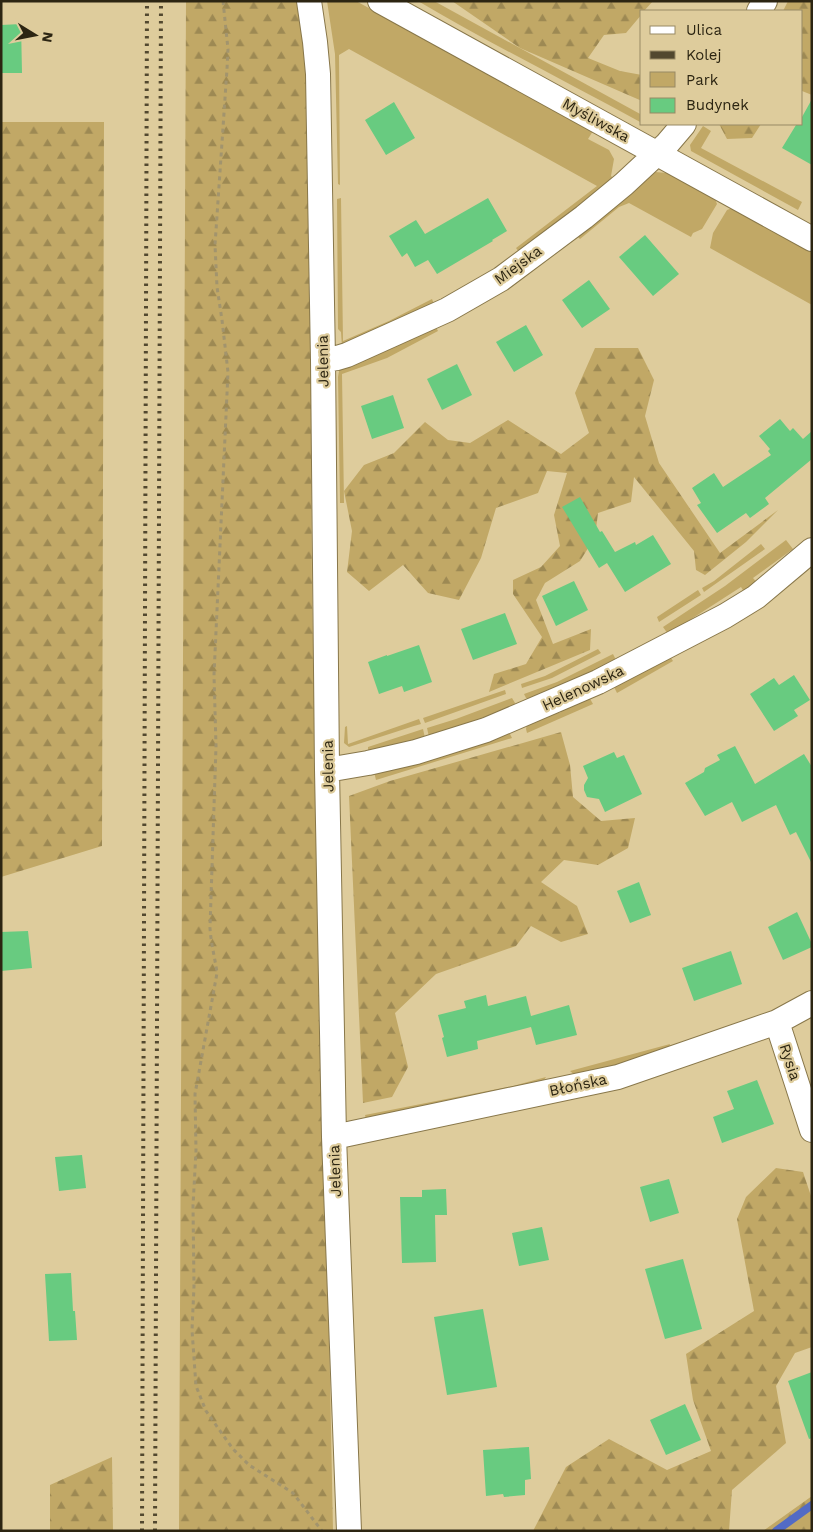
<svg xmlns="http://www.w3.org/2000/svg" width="813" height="1532" viewBox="0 0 813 1532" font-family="'Work Sans',sans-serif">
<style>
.green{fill:#c1a866}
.forest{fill:url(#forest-firs)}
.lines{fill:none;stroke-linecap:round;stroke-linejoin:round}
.stream{stroke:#526bc5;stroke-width:8}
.building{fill:#68cb80}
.street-casing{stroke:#88774a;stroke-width:26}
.path{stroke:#a2946d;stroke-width:3;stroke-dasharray:4 4;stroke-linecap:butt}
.street{stroke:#fff;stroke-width:24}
.rail{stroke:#52482f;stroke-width:4;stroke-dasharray:2.5 5;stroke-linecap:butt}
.labels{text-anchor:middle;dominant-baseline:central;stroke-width:4.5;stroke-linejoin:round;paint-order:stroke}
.street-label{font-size:15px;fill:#2c2512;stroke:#decc9c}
</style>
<defs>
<pattern id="forest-firs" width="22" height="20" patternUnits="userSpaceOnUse" patternTransform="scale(1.25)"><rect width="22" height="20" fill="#c1a866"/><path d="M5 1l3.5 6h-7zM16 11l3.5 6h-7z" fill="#9d8953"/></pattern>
</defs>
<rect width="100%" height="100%" fill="#decc9c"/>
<path class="green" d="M 327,1 L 356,1 L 593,131 L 588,139 L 609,150 L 614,159 L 611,176 L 616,181 L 519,252 L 516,248 L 597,186 L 349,49 L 339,55 L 340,185 L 338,184 L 335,54 Z
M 418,1 L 434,1 L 642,115 L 642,123 C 567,82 491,44 418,1 Z
M 703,126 L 711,131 L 701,148 L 802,202 L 798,210 L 691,151 L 690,145 Z
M 655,172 L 667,173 L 715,199 L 717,204 L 702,229 L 693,233 L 691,237 L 629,203 L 619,207 L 580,239 L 576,235 Z
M 341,198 L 343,341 L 389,321 L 432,299 L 434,304 L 342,347 L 341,332 L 338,329 L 337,199 Z
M 732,208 L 812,252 L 812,305 L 710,248 L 713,233 L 727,210 Z
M 435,325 L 438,331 L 387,358 L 342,374 L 344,503 L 340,503 L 338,377 L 340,365 Z
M 786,540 L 793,549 L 753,578 L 760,586 L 746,595 L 741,587 L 668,634 L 663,627 L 725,586 Z
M 761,544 L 765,549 L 704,592 L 702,588 L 714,581 Z
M 698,590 L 701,595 L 659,622 L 657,617 Z
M 598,649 L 601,653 L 552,678 L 522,688 L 521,684 L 545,676 Z
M 613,654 L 615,658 L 614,664 L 532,701 L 526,698 L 524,694 L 557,682 Z
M 669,655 L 673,661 L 617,693 L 613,685 Z
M 505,690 L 506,694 L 425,723 L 423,718 Z
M 589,697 L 593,704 L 527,733 L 526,729 L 527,724 L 558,712 L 560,713 L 561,711 Z
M 512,698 L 515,703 L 513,709 L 429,737 L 427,728 L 456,719 Z
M 419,719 L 421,724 L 414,726 L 349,747 L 344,743 L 345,727 L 347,726 L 348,744 Z
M 423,729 L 425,738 L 368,751 L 368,747 Z
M 505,732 L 510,734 L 512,738 L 376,780 L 374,772 Z
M 670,1044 L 668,1052 L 576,1076 L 570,1071 Z
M 546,1077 L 542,1083 L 366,1119 L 365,1115 L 513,1086 Z"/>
<path class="forest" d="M 186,1 L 298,1 L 307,79 L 310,186 L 312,597 L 325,1120 L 333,1531 L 179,1531 Z
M 452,1 L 653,1 L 644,11 L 642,11 L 642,14 L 626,33 L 604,35 L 588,58 L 620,71 L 642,75 L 642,101 L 520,48 Z
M 788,1 L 812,1 L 812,95 L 802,91 L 802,11 L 783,11 Z
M 1,122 L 104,122 L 102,846 L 1,877 Z
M 719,124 L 761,124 L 752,138 L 727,139 Z
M 595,348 L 638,348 L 654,380 L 645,416 L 659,463 L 720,553 L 778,510 L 746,542 L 705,575 L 696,570 L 694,551 L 634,477 L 631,502 L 598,513 L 595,537 L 580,561 L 545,583 L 536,600 L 553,644 L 591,629 L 590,650 L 489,692 L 494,674 L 526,664 L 542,637 L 513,594 L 513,580 L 541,567 L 560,546 L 554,515 L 567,473 L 547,471 L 538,493 L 496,508 L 481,558 L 459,600 L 428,593 L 403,565 L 369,591 L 347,572 L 352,531 L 344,491 L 364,465 L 394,453 L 425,422 L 448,440 L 470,443 L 508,420 L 561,454 L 589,433 L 575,393 Z
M 561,732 L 570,765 L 573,797 L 601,821 L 635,818 L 628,848 L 598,865 L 564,860 L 541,882 L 577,906 L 588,934 L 561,942 L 531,926 L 516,946 L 436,974 L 395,1013 L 408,1067 L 392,1097 L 363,1103 L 349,796 L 390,781 Z
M 776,1168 L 803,1172 L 812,1199 L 812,1347 L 795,1353 L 776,1386 L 786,1443 L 732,1490 L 729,1531 L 533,1531 L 566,1467 L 609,1439 L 667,1470 L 711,1451 L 693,1400 L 686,1354 L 754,1311 L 737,1219 L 746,1197 Z
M 112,1457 L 113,1531 L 50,1531 L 50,1485 Z
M 812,1496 L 812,1531 L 763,1531 Z"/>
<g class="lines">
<path class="stream" d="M 776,1531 L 812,1505"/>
</g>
<path class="building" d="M 21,24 L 22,73 L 1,73 L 1,25 Z
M 812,99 L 812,165 L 782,148 L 796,125 L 802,124 L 802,117 Z
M 394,102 L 415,138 L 386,155 L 365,120 Z
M 488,198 L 507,231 L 492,240 L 493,241 L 437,274 L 428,260 L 415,267 L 407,253 L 402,257 L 389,236 L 416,220 L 425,234 Z
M 645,235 L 679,274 L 653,296 L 619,257 Z
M 589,280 L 610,309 L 582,328 L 562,300 Z
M 526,325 L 543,355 L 514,372 L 496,342 Z
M 457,364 L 472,395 L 442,410 L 427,379 Z
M 393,395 L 404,428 L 372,439 L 361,406 Z
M 780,419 L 790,431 L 793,428 L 803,439 L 812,431 L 812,459 L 765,498 L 769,504 L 750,518 L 746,513 L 717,533 L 697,505 L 701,503 L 692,488 L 714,473 L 723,487 L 771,455 L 768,451 L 770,449 L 759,436 Z
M 580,497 L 600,532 L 602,531 L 615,552 L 635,542 L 636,545 L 653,535 L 671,564 L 625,592 L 607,563 L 599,568 L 562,507 Z
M 574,581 L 588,610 L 556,626 L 542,596 Z
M 505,613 L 517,644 L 473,660 L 461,629 Z
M 419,645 L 432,682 L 404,692 L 402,686 L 379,694 L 368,662 L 387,655 L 387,656 Z
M 794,675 L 810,700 L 794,710 L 798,716 L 774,731 L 750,694 L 774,678 L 779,685 Z
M 735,746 L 755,784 L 804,754 L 812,767 L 812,864 L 796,832 L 790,835 L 776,805 L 742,822 L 732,802 L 705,816 L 685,783 L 704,772 L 705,768 L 720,760 L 717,755 Z
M 614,752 L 617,758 L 624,755 L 642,794 L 605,812 L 599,799 L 587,797 L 584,790 L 584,785 L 588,778 L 583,766 Z
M 639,882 L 651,915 L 630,923 L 617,891 Z
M 797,912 L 812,944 L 812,947 L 783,960 L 768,927 Z
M 28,931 L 32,968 L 1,971 L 1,932 Z
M 731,951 L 742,984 L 694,1001 L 682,968 Z
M 486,995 L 488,1006 L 526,996 L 531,1016 L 569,1005 L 577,1035 L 536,1045 L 531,1027 L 477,1041 L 478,1049 L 447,1057 L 442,1038 L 444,1037 L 438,1015 L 466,1008 L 464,1001 Z
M 757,1080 L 774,1124 L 722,1143 L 713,1117 L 734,1109 L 727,1091 Z
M 82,1155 L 86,1188 L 59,1191 L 55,1157 Z
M 669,1179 L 679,1213 L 650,1222 L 640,1187 Z
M 446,1189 L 447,1215 L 435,1215 L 436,1262 L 402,1263 L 400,1197 L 422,1197 L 422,1190 Z
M 542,1227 L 549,1260 L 519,1266 L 512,1233 Z
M 683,1259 L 702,1329 L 665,1339 L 645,1269 Z
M 71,1273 L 73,1311 L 75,1311 L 77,1340 L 49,1341 L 45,1274 Z
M 483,1309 L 497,1387 L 447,1395 L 434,1317 Z
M 812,1372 L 812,1438 L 809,1439 L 788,1381 Z
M 685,1404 L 701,1440 L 666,1455 L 650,1420 Z
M 529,1447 L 531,1479 L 525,1480 L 525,1495 L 504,1497 L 503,1494 L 486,1496 L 483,1450 Z"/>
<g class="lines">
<defs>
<path id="street" d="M 309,1 L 315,42 L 318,74 L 323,360 L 327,770 L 334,1137 L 349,1531
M 380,1 L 812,239
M 759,11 L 765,1
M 323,360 L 337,358 L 347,355 L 447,310 L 501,279 L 584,217 L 624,184 L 667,144 L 684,124
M 327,770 L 368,763 L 416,752 L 486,730 L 598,682 L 725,616 L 756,597 L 812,550
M 777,1022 L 812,1130
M 334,1137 L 618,1077 L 777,1022 L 812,1003"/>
</defs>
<use href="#street" class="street-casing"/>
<path class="path" d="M 223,1 L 228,49 L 227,69 L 215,245 L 217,287 L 222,320 L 228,372 L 214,675 L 216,746 L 210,928 C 211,944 215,958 217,973 L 195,1094 L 196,1151 L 193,1206 L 194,1286 L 192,1330 L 196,1386 L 206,1411 L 233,1449 L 249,1465 L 293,1493 L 322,1531"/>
<use href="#street" class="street"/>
<path class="rail" d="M 142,1531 L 147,1
M 155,1531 L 161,1"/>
</g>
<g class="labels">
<g class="street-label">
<text transform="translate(596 120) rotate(29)">Myśliwska</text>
<text transform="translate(518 265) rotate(-36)">Miejska</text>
<text transform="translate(323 361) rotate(-91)">Jelenia</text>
<text transform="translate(583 688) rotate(-25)">Helenowska</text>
<text transform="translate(328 766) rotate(-91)">Jelenia</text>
<text transform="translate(790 1062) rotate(72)">Rysia</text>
<text transform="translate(578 1085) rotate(-12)">Błońska</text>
<text transform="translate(335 1171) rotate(-92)">Jelenia</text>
</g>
</g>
<rect width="813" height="1532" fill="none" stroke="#2c2512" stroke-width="5"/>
<rect x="640" y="10" width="162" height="115" fill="#decc9c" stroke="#978965"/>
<rect x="650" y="26" width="25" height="8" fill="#ffffff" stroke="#978965"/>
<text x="686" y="35" font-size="15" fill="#2c2512">Ulica</text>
<rect x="650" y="51" width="25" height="8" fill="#52482f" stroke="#978965"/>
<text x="686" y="60" font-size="15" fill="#2c2512">Kolej</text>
<rect x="650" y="72" width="25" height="15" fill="#c1a866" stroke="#978965"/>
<text x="686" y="85" font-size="15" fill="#2c2512">Park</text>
<rect x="650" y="98" width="25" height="15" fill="#68cb80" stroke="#978965"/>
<text x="686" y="110" font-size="15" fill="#2c2512">Budynek</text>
<g transform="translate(35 35) rotate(100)" stroke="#decc9c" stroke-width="4" paint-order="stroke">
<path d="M0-4L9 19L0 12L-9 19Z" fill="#2c2512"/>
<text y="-8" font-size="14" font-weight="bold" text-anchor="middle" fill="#2c2512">N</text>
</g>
</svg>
